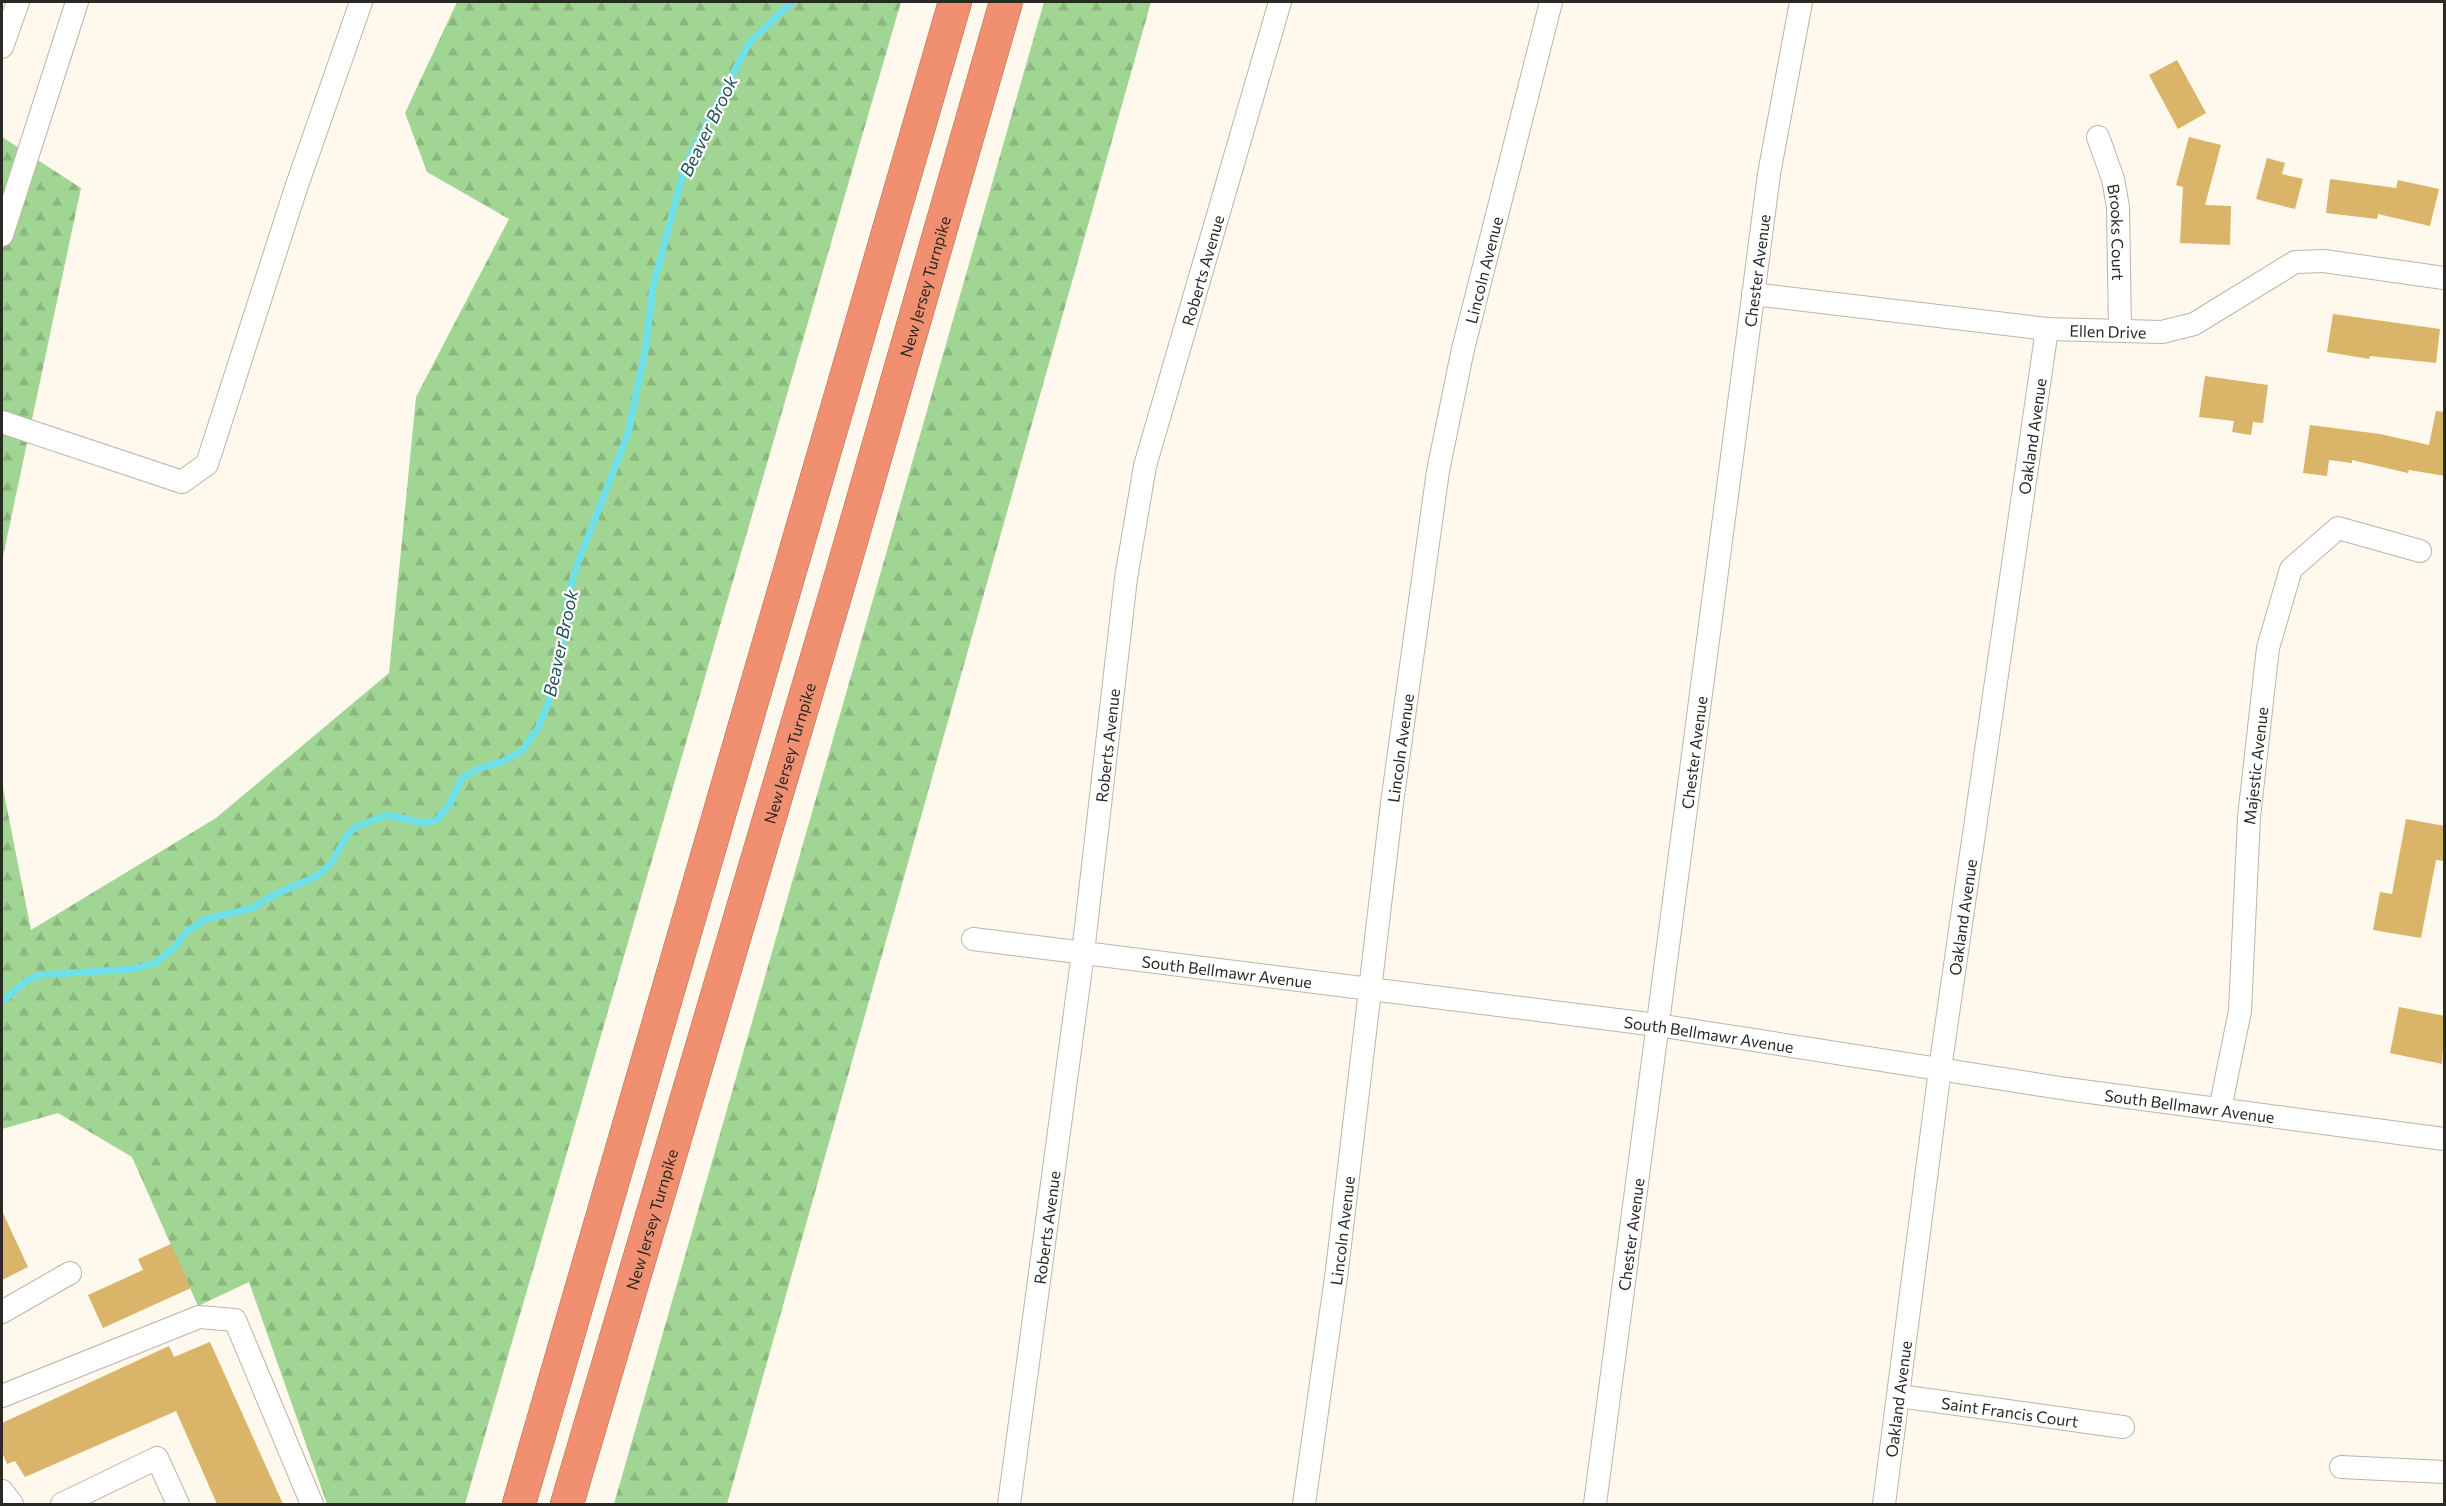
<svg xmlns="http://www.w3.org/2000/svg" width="2446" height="1506" viewBox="0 0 2446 1506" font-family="Commissioner,sans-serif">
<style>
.forest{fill:url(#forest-firs)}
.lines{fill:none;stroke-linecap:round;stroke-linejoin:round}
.stream{stroke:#6ee0e9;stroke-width:7}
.building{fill:#dab469}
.minor-casing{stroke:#bab5aa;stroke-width:24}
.highway-casing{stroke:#ab6c56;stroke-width:34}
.minor{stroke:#fff;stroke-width:22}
.highway{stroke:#f09071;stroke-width:33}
.labels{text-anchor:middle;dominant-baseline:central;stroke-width:4.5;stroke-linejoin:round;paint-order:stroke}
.street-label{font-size:16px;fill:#2b2924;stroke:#fff}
.water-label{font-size:18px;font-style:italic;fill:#205256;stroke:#fff}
</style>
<defs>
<pattern id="forest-firs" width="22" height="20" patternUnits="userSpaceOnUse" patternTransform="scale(1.5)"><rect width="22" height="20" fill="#a1d594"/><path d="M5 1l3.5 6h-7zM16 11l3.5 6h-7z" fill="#8bb77f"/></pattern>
</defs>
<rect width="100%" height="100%" fill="#fef8ed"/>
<path class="forest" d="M 457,2 L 901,2 L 465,1504 L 327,1504 L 249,1282 L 198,1306 L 132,1157 L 58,1113 L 2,1129 L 2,783 L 31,930 L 216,818 L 389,673 L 416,397 L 509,219 L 427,172 L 405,113 Z
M 1044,2 L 1151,2 L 727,1504 L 614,1504 Z
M 2,137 L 81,188 L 2,561 Z"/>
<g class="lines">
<path class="stream" d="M 2,1001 L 27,981 L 39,975 L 134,969 L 155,963 L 174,948 L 186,932 L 206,919 L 253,908 L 272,896 L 317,876 L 332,862 L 348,834 L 357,826 L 388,815 L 423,823 L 437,820 L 451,802 L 461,779 L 478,769 L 504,761 L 523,750 L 538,728 L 548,704 L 560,657 L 567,620 L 567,602 L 575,570 L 628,434 L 645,351 L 653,287 L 682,177 L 691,154 L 749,43 L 792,2"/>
</g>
<path class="building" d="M 2177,60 L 2206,113 L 2178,129 L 2149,75 Z
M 2189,137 L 2221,145 L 2205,205 L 2231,206 L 2230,245 L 2180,243 L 2183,187 L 2176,185 Z
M 2267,158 L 2285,163 L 2282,174 L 2303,179 L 2295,209 L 2256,199 Z
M 2330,179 L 2396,188 L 2398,180 L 2439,189 L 2430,226 L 2378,214 L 2377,219 L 2326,213 Z
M 2333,314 L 2440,329 L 2436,363 L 2370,356 L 2369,359 L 2327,352 Z
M 2205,376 L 2268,385 L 2263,423 L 2253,422 L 2251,435 L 2232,432 L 2234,421 L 2199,417 Z
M 2436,411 L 2445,412 L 2445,476 L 2409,470 L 2408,473 L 2352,460 L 2352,463 L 2329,460 L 2327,476 L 2303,473 L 2310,425 L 2380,434 L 2429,445 Z
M 2406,819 L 2445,826 L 2445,861 L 2436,860 L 2421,938 L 2373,930 L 2380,892 L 2392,894 Z
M 2399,1007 L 2445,1016 L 2442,1064 L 2390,1053 Z
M 2,1211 L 28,1267 L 2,1280 Z
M 171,1244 L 191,1288 L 103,1328 L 88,1295 L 143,1270 L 138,1259 Z
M 210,1342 L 283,1504 L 217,1504 L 176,1411 L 25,1477 L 15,1461 L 7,1464 L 2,1452 L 2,1423 L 169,1346 L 174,1357 Z"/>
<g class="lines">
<defs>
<g id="minor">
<path d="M 2,47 L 18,2"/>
<path id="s1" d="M 2098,137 L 2113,179 L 2118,207 L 2120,330"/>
<path d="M 2,235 L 77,2"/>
<path id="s2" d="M 1753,294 L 2047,329 L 2162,332 L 2194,324 L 2295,262 L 2324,261 L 2444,278"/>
<path d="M 2,422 L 182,482 L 207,464 L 296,188 L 361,2"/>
<path id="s3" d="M 973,939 L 1657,1025 L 2067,1089 L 2444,1139"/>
<path id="s4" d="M 2220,1109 L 2240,1011 L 2249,817 L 2268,648 L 2291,569 L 2338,528 L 2420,551"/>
<path d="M 2,1312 L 70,1273"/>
<path d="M 2,1396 L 199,1317 L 235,1320 L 312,1504"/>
<path id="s5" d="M 1899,1396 L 2123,1427"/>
<path d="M 2341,1467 L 2444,1472"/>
<path d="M 2,1491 L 12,1504"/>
<path d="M 62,1504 L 157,1458 L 178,1504"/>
<path id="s6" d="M 1009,1504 L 1083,953 L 1126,578 L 1145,466 L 1280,2"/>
<path id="s7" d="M 1304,1504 L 1337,1270 L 1392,803 L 1438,471 L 1463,349 L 1551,2"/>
<path id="s8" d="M 1595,1504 L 1769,174 L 1801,2"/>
<path id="s9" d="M 1884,1504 L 1940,1069 L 2047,329"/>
</g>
<g id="highway">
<path d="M 519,1504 L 955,2"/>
<path id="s10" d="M 567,1504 L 841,576 L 1006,2"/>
</g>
</defs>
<use href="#minor" class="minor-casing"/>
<use href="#highway" class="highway-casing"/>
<use href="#minor" class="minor"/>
<use href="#highway" class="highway"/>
</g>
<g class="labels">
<g class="street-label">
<text stroke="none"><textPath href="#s1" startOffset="98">Brooks Court</textPath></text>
<text stroke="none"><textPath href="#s6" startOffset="1251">Roberts Avenue</textPath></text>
<text stroke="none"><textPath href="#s7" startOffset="1248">Lincoln Avenue</textPath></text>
<text stroke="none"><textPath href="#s8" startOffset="1244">Chester Avenue</textPath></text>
<text stroke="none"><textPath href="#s10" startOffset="1269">New Jersey Turnpike</textPath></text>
<text stroke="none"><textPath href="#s2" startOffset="357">Ellen Drive</textPath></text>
<text stroke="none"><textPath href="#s9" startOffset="1078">Oakland Avenue</textPath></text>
<text stroke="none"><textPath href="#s6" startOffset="765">Roberts Avenue</textPath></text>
<text stroke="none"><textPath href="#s7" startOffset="762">Lincoln Avenue</textPath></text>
<text stroke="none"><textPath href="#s8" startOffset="758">Chester Avenue</textPath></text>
<text stroke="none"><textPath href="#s10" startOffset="783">New Jersey Turnpike</textPath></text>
<text stroke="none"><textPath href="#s4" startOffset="346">Majestic Avenue</textPath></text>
<text stroke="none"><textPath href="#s9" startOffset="592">Oakland Avenue</textPath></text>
<text stroke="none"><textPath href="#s3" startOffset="256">South Bellmawr Avenue</textPath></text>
<text stroke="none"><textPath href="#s3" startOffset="742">South Bellmawr Avenue</textPath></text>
<text stroke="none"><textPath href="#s3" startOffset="1228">South Bellmawr Avenue</textPath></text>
<text stroke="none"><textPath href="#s10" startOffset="297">New Jersey Turnpike</textPath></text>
<text stroke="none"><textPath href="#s6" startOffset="279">Roberts Avenue</textPath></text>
<text stroke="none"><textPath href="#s7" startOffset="276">Lincoln Avenue</textPath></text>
<text stroke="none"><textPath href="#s8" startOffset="272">Chester Avenue</textPath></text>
<text stroke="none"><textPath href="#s9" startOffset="106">Oakland Avenue</textPath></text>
<text stroke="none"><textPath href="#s5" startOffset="112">Saint Francis Court</textPath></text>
</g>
<g class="water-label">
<text transform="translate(708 126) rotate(-64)">Beaver Brook</text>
<text transform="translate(560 643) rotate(-78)">Beaver Brook</text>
</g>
</g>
<rect width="2446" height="1506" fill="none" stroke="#2b2924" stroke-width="6"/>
</svg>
